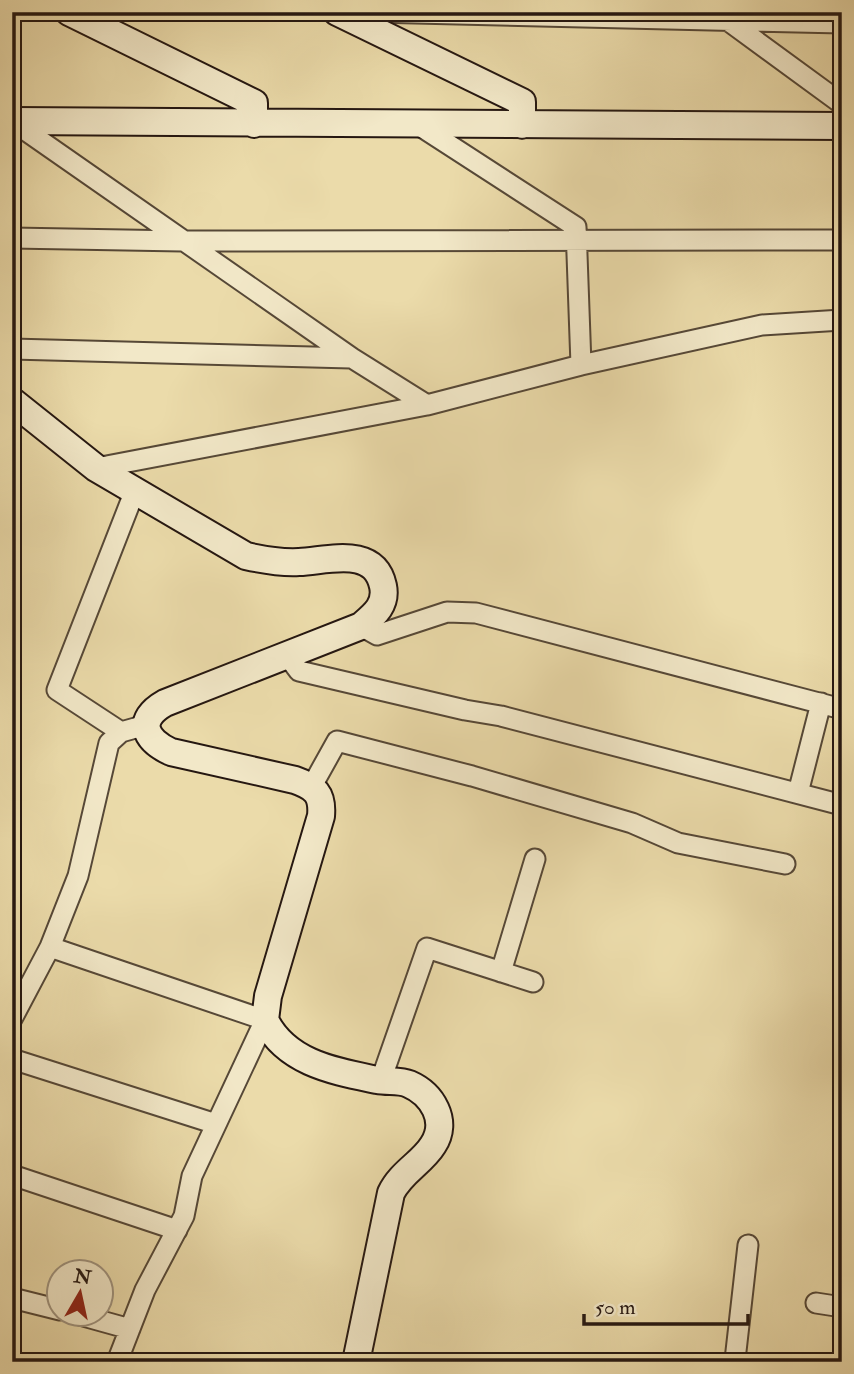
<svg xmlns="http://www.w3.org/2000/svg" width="854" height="1374" viewBox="0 0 854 1374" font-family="'IM FELL Double Pica',serif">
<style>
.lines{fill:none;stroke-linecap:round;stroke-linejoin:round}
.street-casing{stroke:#564837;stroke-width:23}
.secondary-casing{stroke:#251711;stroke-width:30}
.street{stroke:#f2e8c8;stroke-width:19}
.secondary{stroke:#f2e8c8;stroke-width:26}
</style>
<rect width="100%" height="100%" fill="#ebdbaa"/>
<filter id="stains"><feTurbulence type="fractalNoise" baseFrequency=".00286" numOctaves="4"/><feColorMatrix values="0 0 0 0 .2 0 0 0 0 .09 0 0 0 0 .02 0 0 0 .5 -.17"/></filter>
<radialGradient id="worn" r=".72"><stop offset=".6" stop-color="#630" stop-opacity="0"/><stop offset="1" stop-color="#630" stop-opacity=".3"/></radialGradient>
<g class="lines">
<defs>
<path id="street" d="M 372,12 L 842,23
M 730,22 L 842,104
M 12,121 L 352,358 L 427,405
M 417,124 L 576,227 L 581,365
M 12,238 L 182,241 L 842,240
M 12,349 L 351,358
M 96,468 L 427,405 L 581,365 L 762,325 L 842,320
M 361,626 L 377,635 L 447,612 L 476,613 L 842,709
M 287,655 L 299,671 L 465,710 L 501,716 L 842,805
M 121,732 L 57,690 L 134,493
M 312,786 L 337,741 L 472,776 L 632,823 L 678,843 L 785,864
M 798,793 L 821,703
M 50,947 L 265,1020 L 192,1176 L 184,1216 L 145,1290 L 117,1362
M 501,972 L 535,859
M 12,1019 L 50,947 L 78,876 L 109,743 L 121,732 L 146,725
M 12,1059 L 216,1124
M 381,1080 L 427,948 L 533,982
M 12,1175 L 177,1230
M 12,1298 L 60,1310
M 816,1303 L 842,1307
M 76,1314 L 130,1329
M 741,1362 L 735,1360 L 748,1245"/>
<path id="secondary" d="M 69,12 L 254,103 L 254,124
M 337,12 L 522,102 L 522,125
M 12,121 L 842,126
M 12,401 L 96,468 L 246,556 C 264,560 281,563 299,562 C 327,561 374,545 383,586 C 387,605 374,615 361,626 L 165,703 C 135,720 145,740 171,752 L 295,780 C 315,787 323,794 321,816 L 268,996 L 265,1020 C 286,1063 334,1071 377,1080 C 388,1082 400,1080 409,1084 C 432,1094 449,1121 433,1145 C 422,1163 401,1172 391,1193 L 356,1362"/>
</defs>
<use href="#street" class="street-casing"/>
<use href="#secondary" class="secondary-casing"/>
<use href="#street" class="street"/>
<use href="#secondary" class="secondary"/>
</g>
<rect width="854" height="1374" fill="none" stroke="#ebdbaa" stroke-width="42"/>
<rect x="14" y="14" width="826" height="1346" fill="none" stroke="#251711" stroke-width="3.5"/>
<rect x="21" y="21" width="812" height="1332" fill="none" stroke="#251711" stroke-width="2"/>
<g transform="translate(80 1293) rotate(9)"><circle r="33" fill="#f2e8c8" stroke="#a0947f" stroke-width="2"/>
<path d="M0-5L12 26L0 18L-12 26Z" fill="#8f2418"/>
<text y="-10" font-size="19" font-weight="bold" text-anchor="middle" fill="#251711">N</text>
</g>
<path d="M584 1314v10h164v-10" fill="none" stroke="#251711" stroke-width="3.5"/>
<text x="595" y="1314" font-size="21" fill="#251711" stroke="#f2e8c8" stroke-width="5" paint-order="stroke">50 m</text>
<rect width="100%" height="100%" filter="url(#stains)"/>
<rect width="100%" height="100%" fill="url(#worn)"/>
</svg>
